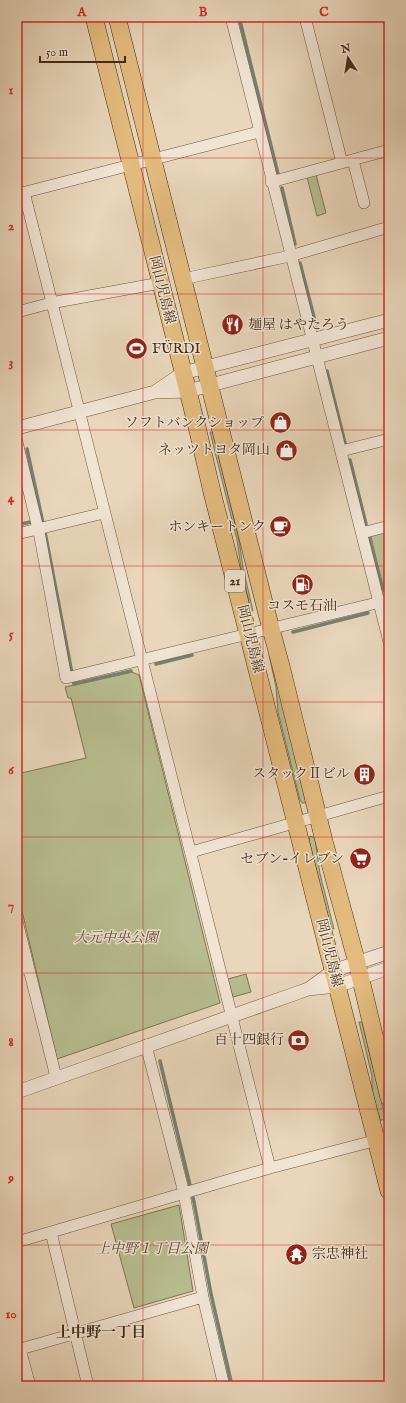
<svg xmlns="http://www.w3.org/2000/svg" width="406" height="1403" viewBox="0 0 406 1403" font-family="'IM FELL English','Noto Serif JP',serif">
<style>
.green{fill:#b7bd90;stroke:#7e7454}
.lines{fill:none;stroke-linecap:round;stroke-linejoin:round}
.stream{stroke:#778170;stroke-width:3.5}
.minor-casing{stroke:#6e5640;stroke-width:12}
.tertiary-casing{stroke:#6e5640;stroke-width:14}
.primary-casing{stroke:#452b17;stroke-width:18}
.minor{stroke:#f1e4d3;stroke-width:11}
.tertiary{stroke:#f1e4d3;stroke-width:13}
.primary{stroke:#e4bb7e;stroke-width:17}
.grid{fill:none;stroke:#d62828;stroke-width:1;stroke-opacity:0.55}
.labels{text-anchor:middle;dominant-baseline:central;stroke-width:3;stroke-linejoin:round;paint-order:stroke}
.shield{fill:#f1e4d3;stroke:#79624f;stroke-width:1}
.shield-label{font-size:13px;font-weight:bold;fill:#452b17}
.street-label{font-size:14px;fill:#452b17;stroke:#f1e4d3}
.poi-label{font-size:14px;fill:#452b17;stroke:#f1e4d3;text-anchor:end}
.park-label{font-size:14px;font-style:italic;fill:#5c482f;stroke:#f1e4d3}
.neighbourhood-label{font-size:15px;font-weight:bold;fill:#452b17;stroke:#f1e4d3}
.neatline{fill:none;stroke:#d62828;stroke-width:1.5}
.grid-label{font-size:13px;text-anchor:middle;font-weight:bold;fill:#d62828}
</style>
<rect width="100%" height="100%" fill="#e9d6bb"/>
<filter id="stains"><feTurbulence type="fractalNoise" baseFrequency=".005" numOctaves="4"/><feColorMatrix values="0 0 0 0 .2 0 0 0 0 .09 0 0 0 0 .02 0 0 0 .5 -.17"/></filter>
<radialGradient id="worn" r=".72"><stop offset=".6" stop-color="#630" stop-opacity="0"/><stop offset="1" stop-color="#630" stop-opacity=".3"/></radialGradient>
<path class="green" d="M 316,175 L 326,213 L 317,216 L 307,177 Z
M 210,432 L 212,432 L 213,434 L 239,540 L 243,568 L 253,611 L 251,610 L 241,569 L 237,540 Z
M 389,529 L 389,593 L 384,591 L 371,537 L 373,534 Z
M 269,655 L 271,655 L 306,802 L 304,803 L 302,803 L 300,800 L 278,712 L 276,687 Z
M 132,672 L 139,675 L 220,1003 L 57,1059 L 17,890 L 17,774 L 86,758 L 71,698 L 68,698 L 65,687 Z
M 310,836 L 313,837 L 315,839 L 320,874 L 334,929 L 331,928 L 309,840 Z
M 246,974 L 251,992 L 233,997 L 228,979 Z
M 359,1022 L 361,1022 L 362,1023 L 385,1116 L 384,1120 L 380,1120 L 372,1092 L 372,1076 Z
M 179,1205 L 193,1291 L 134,1308 L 111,1224 Z"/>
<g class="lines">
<path class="stream" d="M 239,17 L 278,174
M 282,188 L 295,244
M 300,263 L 316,325
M 327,371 L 345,443
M 17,405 L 17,407
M 27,449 L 46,537 L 74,684
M 350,460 L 366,524
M 17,525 L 35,521
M 369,538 L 383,590
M 293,632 L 368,613
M 156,664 L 192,655
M 74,684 L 131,671
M 160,1061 L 194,1202 L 211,1294 L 232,1386"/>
<defs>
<path id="minor" d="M 231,17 C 282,226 336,434 389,642
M 305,17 L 342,163
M 353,160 L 364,203
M 271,182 L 389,150
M 24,192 L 270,1168
M 18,194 L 259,132
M 183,279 L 290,256 L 389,227
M 17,312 L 51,303 L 160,283
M 17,442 L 40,537 L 66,678 L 389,600
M 341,451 L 389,439
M 362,533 L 389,526
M 17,534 L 104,513
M 191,852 L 389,796
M 17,921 L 56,1077
M 17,971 L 28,967
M 146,1045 L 184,1193 L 203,1297 L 224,1386
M 51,1232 L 88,1386
M 17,1242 L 270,1168 L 389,1137
M 20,1349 L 30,1386
M 17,1350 L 203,1297"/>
<path id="tertiary" d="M 155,392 L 183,373 L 389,320
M 17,428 L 155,392 L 188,391 L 389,338
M 310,988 L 333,971 L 389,952
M 17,1092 L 297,993 L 308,989 L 337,986 L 389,968"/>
<path id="primary" d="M 94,17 L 198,431 L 212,492 L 389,1191
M 117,17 L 266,610 L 282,670 L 324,841 L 357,963 L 389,1098"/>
</defs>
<use href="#minor" class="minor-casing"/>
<use href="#tertiary" class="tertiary-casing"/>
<use href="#primary" class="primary-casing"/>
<use href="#minor" class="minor"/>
<use href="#tertiary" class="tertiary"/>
<use href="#primary" class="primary"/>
</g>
<path class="grid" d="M 143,17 L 143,1386M 263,17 L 263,1386M 17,158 L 389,158M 17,294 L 389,294M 17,430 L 389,430M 17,566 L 389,566M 17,702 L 389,702M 17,837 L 389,837M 17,973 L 389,973M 17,1109 L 389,1109M 17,1245 L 389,1245"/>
<defs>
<symbol id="restaurant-disc" viewBox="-11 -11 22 22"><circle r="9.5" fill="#8f2418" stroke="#f1e4d3"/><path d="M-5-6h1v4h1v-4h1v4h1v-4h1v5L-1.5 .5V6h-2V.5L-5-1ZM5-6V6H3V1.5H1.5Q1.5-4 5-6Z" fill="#fff"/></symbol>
<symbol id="stadium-disc" viewBox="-11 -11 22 22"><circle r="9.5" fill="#8f2418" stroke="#f1e4d3"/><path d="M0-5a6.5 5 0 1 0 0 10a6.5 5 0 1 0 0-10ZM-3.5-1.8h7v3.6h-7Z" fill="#fff"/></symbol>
<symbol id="shop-disc" viewBox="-11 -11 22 22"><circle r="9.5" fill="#8f2418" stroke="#f1e4d3"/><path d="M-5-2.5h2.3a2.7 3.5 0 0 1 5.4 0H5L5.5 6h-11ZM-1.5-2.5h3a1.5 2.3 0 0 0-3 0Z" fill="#fff"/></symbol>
<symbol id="cafe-disc" viewBox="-11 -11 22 22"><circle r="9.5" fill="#8f2418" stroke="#f1e4d3"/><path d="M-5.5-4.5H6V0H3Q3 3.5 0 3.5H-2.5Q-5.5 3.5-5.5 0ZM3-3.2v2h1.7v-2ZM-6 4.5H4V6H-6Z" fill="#fff"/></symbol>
<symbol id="fuel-disc" viewBox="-11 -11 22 22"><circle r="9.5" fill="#8f2418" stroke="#f1e4d3"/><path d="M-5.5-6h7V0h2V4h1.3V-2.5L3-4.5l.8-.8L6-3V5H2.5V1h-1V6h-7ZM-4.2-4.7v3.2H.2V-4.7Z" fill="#fff"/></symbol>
<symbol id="building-disc" viewBox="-11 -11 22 22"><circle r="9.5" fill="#8f2418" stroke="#f1e4d3"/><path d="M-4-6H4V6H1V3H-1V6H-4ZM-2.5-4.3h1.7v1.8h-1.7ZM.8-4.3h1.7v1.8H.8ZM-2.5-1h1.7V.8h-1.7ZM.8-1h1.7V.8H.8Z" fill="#fff"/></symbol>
<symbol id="supermarket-disc" viewBox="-11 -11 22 22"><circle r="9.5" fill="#8f2418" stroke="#f1e4d3"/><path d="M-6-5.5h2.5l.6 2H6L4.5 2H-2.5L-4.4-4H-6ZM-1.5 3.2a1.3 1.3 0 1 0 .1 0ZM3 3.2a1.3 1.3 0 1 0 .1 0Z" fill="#fff"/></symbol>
<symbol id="bank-disc" viewBox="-11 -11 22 22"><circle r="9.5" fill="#8f2418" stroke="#f1e4d3"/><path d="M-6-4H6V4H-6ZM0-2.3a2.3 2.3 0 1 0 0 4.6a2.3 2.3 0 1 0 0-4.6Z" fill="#fff"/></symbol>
<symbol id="temple-disc" viewBox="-11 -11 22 22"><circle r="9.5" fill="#8f2418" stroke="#f1e4d3"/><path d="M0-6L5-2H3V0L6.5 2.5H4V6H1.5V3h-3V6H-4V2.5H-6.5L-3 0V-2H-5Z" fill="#fff"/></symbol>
</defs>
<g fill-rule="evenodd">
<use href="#restaurant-disc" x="220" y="312" width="25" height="25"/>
<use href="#stadium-disc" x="124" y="336" width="25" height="25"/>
<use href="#shop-disc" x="268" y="410" width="25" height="25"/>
<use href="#shop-disc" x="274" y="438" width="25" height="25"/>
<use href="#cafe-disc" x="268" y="514" width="25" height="25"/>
<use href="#fuel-disc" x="290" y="572" width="25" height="25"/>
<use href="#building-disc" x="352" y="762" width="25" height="25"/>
<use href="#supermarket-disc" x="348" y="846" width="25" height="25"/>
<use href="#bank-disc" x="286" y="1028" width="25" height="25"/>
<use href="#temple-disc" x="284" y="1242" width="25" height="25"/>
</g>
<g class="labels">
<rect class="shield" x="225" y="570" width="20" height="22" rx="3"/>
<g class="shield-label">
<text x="235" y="581">21</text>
</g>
<g class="street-label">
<text transform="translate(162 290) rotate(76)">岡山児島線</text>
<text transform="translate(250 639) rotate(76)">岡山児島線</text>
<text transform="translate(329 953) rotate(76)">岡山児島線</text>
</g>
<g class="poi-label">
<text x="248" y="325" text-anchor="start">麺屋 はやたろう</text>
<text x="152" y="349" text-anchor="start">FÜRDI</text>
<text x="264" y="423">ソフトバンクショップ</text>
<text x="270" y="450">ネッツトヨタ岡山</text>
<text x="266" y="527">ホンキートンク</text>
<text x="302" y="606" text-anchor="middle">コスモ石油</text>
<text x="350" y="774">スタックⅡビル</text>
<text x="344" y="859">セブン-イレブン</text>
<text x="284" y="1040">百十四銀行</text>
<text x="312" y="1254" text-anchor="start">宗忠神社</text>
</g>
<g class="park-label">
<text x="116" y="938">大元中央公園</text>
<text x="152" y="1249">上中野１丁目公園</text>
</g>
<g class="neighbourhood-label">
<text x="101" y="1332">上中野一丁目</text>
</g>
</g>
<rect width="406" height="1403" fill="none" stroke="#e9d6bb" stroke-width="44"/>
<g transform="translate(348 58) rotate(348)" stroke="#f1e4d3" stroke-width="3" paint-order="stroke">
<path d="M0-3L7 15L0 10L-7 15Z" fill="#452b17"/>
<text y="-6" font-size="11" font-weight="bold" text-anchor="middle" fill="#452b17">N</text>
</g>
<path d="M40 56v6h85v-6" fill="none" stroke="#452b17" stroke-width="2"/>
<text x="46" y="56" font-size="12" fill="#452b17" stroke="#f1e4d3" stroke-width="3" paint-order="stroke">50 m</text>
<rect x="22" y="22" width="362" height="1359" class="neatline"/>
<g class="grid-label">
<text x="82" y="16">A</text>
<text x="203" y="16">B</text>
<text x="324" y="16">C</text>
<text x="11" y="94">1</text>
<text x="11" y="230">2</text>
<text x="11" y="366">3</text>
<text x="11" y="502">4</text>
<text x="11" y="638">5</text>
<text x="11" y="774">6</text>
<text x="11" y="910">7</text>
<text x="11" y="1046">8</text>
<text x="11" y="1182">9</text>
<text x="11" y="1318">10</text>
</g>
<rect width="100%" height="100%" filter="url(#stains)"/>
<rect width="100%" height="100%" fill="url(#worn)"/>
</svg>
